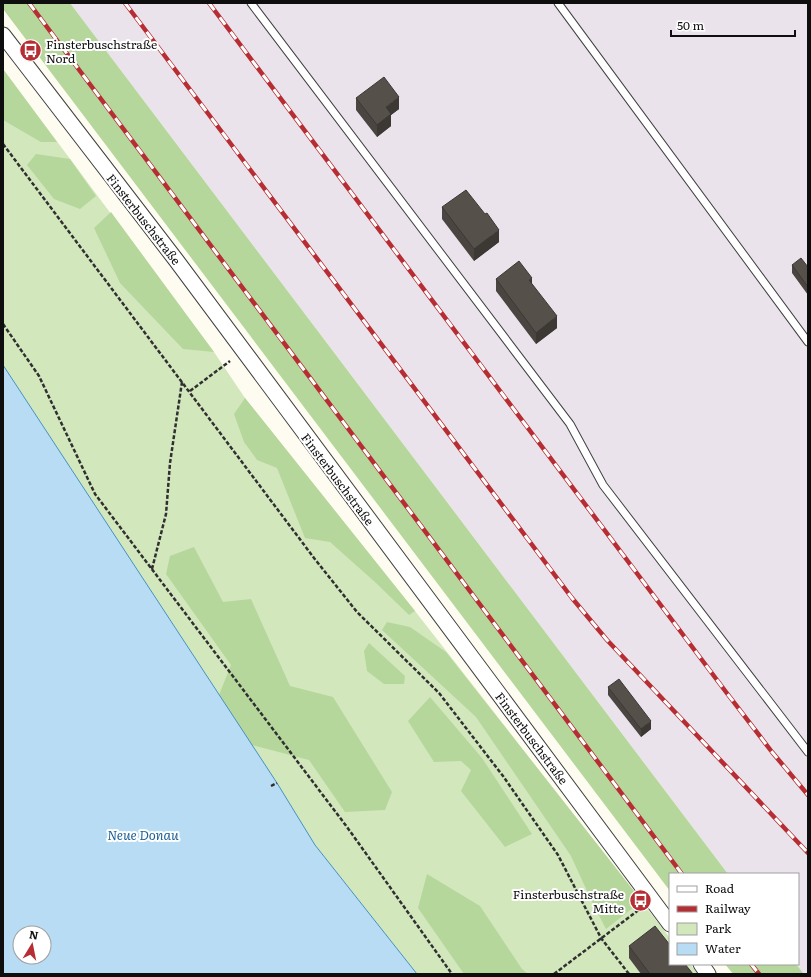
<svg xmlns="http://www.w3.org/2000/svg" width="811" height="977" viewBox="0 0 811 977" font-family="Literata,serif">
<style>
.industrial{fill:#ebe3ec}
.green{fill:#d2e7bc}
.forest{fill:#b6d79c}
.water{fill:#b8dcf3;stroke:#4390c5;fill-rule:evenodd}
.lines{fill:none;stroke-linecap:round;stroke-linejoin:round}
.lane-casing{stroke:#414141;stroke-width:9}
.street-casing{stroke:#414141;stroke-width:17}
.path{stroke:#303030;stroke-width:2.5;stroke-dasharray:4 2;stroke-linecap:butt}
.lane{stroke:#fff;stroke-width:7}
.street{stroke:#fff;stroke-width:15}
.rail-casing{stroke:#b62e33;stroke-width:4.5}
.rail{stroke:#fff;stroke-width:3;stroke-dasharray:9;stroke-linecap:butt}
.wall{fill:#4a4540}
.shaded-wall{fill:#3c3834}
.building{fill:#56504b;stroke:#3c3834}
.labels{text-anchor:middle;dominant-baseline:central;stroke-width:4;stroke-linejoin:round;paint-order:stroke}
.poi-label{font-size:12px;fill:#0e0e0e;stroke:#fff;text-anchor:start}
.street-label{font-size:12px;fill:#0e0e0e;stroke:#fff}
.water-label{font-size:13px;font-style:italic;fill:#1e6299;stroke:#fff}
</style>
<rect width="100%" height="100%" fill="#fefcf0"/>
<path class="industrial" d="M 70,3 L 808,3 L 808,974 L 804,974 L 796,964 L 798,964 L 798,874 L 728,874 Z"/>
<path class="green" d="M 3,69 L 214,352 L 245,398 L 415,611 L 670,938 L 670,964 L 690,964 L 698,974 L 417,974 L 315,845 L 277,783 L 3,365 Z"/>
<path class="forest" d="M 3,3 L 70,3 L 728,874 L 670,874 L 670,891 L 3,9 Z
M 3,69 L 57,142 L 41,142 L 3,120 Z
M 36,154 L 70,159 L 96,196 L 80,209 L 54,199 L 27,165 Z
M 111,212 L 214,352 L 183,349 L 120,283 L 94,228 Z
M 245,398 L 415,611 L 409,615 L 376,583 L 330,542 L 305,538 L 277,468 L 257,460 L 244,442 L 234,414 Z
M 194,547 L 223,602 L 251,599 L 290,686 L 333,697 L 392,792 L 385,810 L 345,812 L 309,760 L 252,745 L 219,695 L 231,665 L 166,574 L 170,556 Z
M 387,622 L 410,627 L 446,652 L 638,896 L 638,904 L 606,929 L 593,904 L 571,856 L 476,717 L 382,630 Z
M 369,643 L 405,676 L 404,684 L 384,684 L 367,671 L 364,651 Z
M 430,697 L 482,758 L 532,834 L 505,847 L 461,791 L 471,770 L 461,761 L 434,762 L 408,721 Z
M 427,874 L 480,906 L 522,969 L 528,974 L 464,974 L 418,908 Z
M 725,964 L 796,964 L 804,974 L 733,974 Z"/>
<path class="water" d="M 3,365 L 277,783 L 315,845 L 417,974 L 3,974 ZM 20,933 L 44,933 L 44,957 L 20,957 Z"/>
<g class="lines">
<defs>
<path id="lane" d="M 251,3 L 570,424 L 603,485 L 808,752
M 558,3 L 808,342"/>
<path id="street" d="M 3,35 L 176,260 L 670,924
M 701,964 L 708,974"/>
</defs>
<use href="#lane" class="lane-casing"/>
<use href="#street" class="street-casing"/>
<path class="path" d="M 3,144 L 314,558 L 357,612 L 439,693 L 503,776 L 558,855 L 601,938 L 629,974
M 3,324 L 39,376 L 95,494 L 347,827 L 452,974
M 190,391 L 230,361
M 152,569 L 166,514 L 170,463 L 182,382
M 271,786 L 277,783
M 554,974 L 640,909"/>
<use href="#lane" class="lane"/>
<use href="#street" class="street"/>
<defs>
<path id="rail" d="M 29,3 L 682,874
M 125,3 L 572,598 L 607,640 L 808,853
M 209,3 L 726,692 L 772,752 L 808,795
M 751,964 L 759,974"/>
</defs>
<use href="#rail" class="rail-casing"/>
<use href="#rail" class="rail"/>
</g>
<path class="wall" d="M 356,98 L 399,109 L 391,115 L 391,126 L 377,137 L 356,110 Z
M 442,207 L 499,242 L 474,261 L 442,219 Z
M 792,265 L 808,267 L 808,295 L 792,273 Z
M 496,279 L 532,284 L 557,328 L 536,344 L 496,291 Z
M 608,687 L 651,729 L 641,737 L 608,695 Z
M 629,946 L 693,974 L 641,974 L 629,958 Z"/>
<path class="shaded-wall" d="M 399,97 L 399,109 L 391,115 L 391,126 L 377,137 L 377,125 L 386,107 Z
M 499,230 L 499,242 L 474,261 L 474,249 Z
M 532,278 L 532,290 L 529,280 Z
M 557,316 L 557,328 L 536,344 L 536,333 Z
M 651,721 L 651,729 L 641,737 L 641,729 Z"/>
<path class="building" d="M 384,77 L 399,97 L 386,107 L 391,114 L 377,125 L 356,98 Z
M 466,190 L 485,214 L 487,213 L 499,230 L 474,249 L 442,207 Z
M 801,258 L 808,267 L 808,287 L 792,265 Z
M 519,261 L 532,278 L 529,280 L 557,316 L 536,333 L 496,279 Z
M 619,679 L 651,721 L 641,729 L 608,687 Z
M 655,926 L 670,945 L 670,964 L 685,964 L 693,974 L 650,974 L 629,946 Z"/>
<defs>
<symbol id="bus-disc" viewBox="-11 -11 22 22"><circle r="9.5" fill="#b62e33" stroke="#fff"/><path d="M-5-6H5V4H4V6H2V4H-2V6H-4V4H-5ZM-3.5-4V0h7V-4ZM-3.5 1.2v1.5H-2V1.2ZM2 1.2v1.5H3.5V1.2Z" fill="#fff"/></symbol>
</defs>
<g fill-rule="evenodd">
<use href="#bus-disc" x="18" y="38" width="25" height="25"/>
<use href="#bus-disc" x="628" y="888" width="25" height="25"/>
</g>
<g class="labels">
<g class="poi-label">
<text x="46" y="44">Finsterbuschstraße<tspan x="46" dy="14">Nord</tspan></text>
<text x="624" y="894" text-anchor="end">Finsterbuschstraße<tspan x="624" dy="14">Mitte</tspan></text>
</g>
<g class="street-label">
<text transform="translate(144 219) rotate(52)">Finsterbuschstraße</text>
<text transform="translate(338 479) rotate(53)">Finsterbuschstraße</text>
<text transform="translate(532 738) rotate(53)">Finsterbuschstraße</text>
</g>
<g class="water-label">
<text x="143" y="834">Neue Donau</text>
</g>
</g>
<rect width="811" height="977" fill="none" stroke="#0e0e0e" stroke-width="8"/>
<rect x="669" y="873" width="130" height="92" fill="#ffffff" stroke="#9f9f9f"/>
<rect x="677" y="886" width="20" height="6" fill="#ffffff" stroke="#9f9f9f"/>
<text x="705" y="893" font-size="12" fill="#0e0e0e">Road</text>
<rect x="677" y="906" width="20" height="6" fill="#b62e33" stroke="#9f9f9f"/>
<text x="705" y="913" font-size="12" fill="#0e0e0e">Railway</text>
<rect x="677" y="923" width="20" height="12" fill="#d2e7bc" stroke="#9f9f9f"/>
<text x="705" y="933" font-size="12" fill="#0e0e0e">Park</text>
<rect x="677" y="943" width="20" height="12" fill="#b8dcf3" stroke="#9f9f9f"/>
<text x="705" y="953" font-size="12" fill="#0e0e0e">Water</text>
<g transform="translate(32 945) rotate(10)"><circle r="19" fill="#ffffff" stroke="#9f9f9f"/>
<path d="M0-3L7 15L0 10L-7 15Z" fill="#b62e33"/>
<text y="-6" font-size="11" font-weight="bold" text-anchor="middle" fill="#0e0e0e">N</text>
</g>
<path d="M671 30v6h124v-6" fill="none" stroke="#0e0e0e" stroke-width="2"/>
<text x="677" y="30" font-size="12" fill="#0e0e0e" stroke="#ffffff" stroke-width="3" paint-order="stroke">50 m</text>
</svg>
